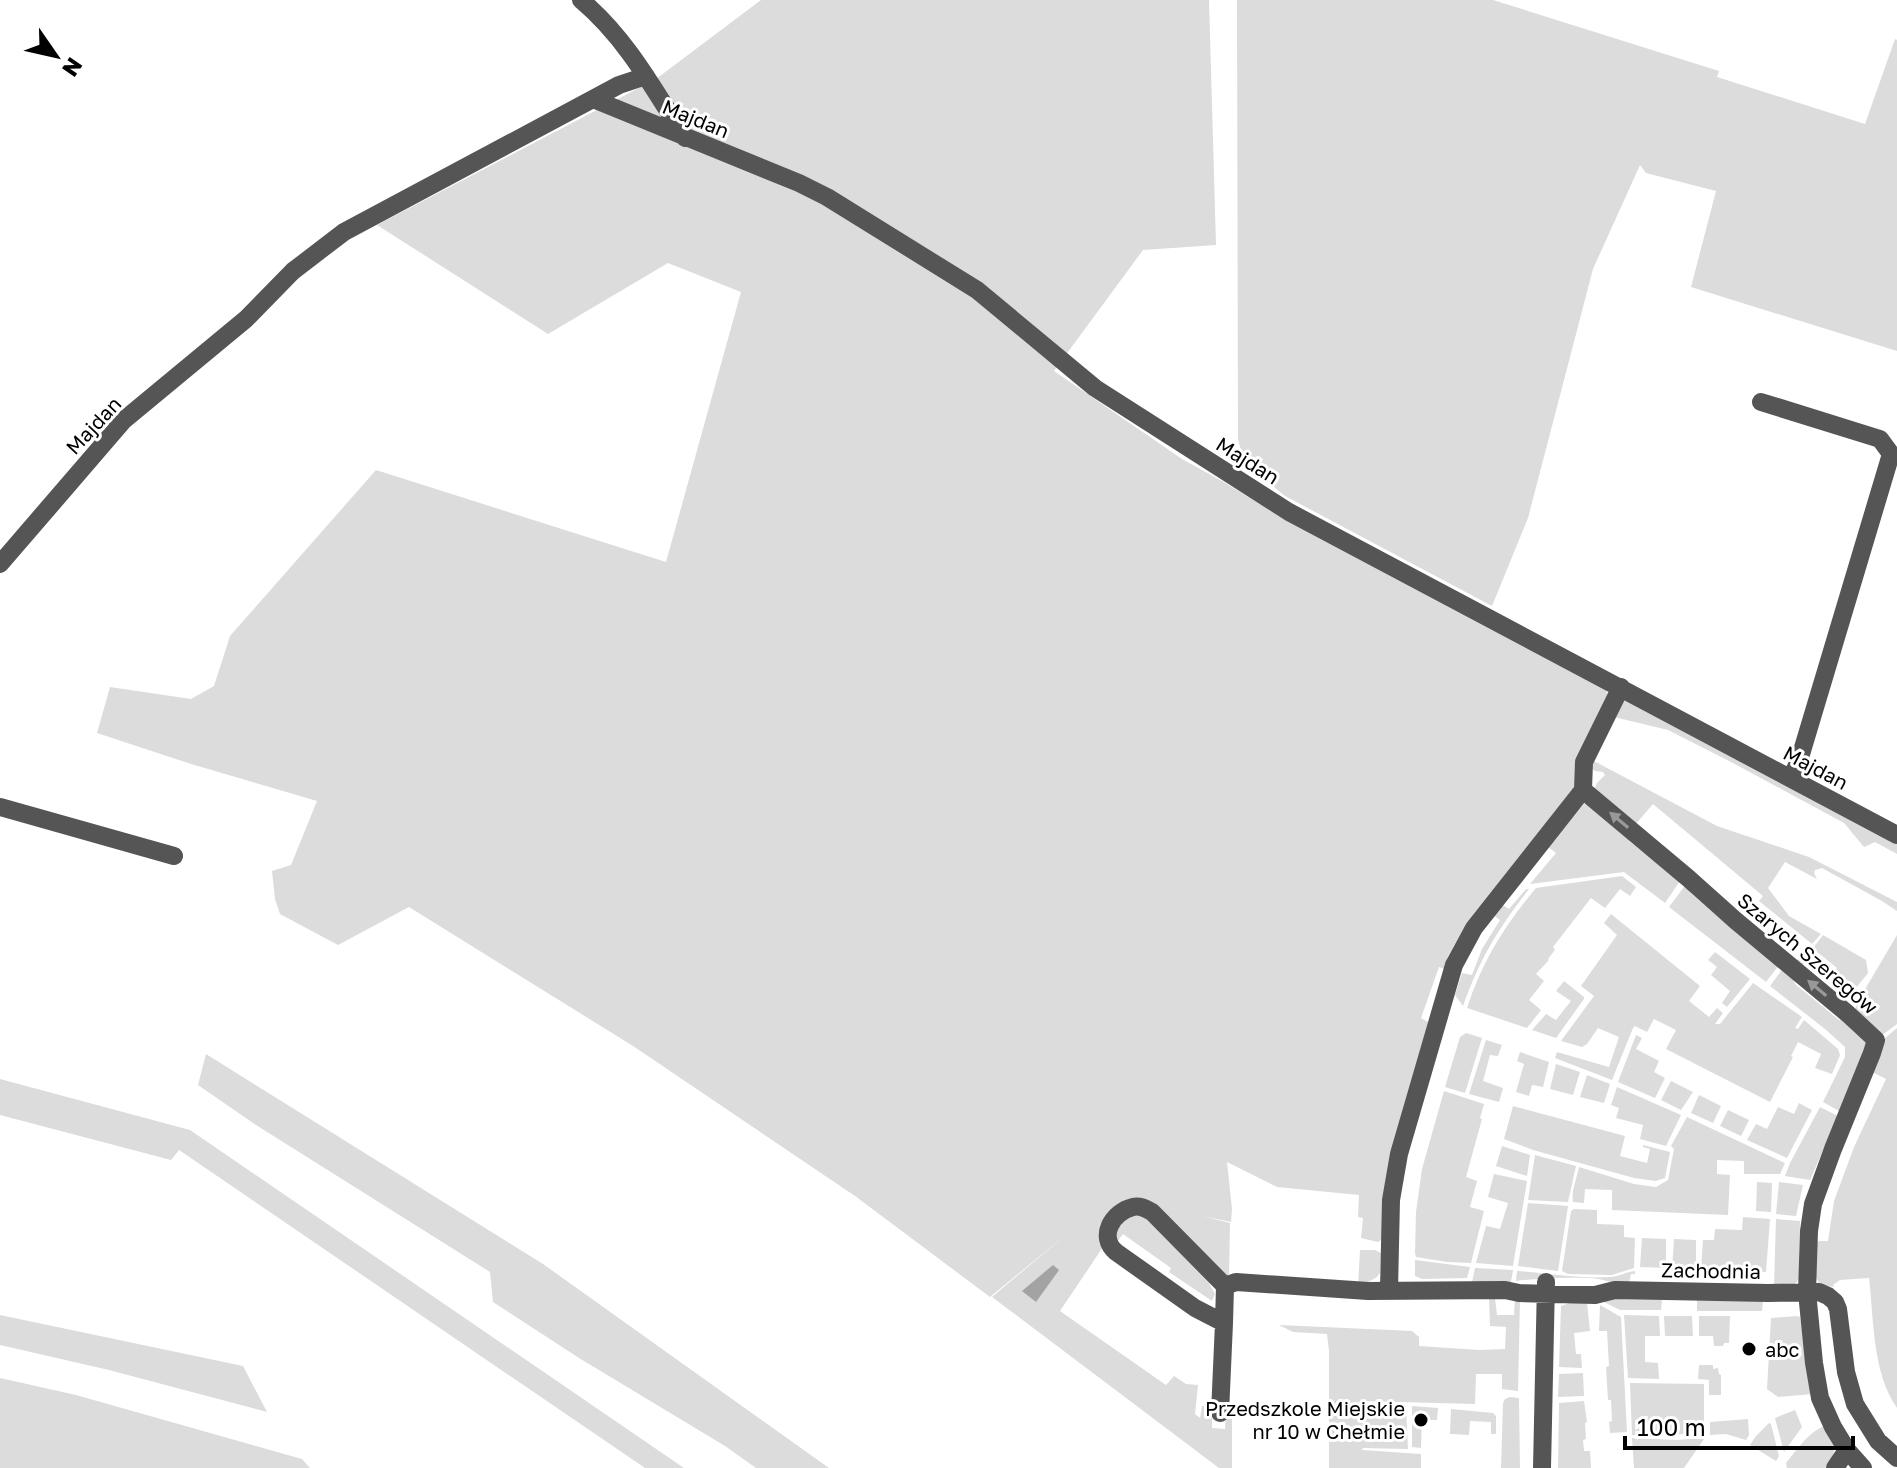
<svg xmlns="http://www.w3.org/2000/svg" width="1897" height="1468" viewBox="0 0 1897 1468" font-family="'Golos Text',sans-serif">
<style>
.green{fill:#dcdcdc}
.water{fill:#a3a3a3}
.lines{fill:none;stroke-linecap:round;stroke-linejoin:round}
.minor{stroke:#555;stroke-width:18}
.oneway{fill:#999}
.poi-dot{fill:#000;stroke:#fff;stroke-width:3}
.labels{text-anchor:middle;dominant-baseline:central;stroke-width:6;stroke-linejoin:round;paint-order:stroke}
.street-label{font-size:20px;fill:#000;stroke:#fff}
.poi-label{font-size:20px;fill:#000;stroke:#fff;text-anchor:start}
</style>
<rect width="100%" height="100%" fill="#fff"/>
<path class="green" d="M 761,0 L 1209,0 L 1216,245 L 1143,250 L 1054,371 L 1182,459 L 1222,481 L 1280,516 L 1605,688 L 1608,694 L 1575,786 L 1467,922 L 1448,956 L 1445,969 L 1439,967 L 1421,1018 L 1428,1022 L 1381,1240 L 1378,1242 L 1361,1238 L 1363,1218 L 1358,1217 L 1359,1195 L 1277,1187 L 1227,1162 L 1232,1209 L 1231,1222 L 1202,1216 L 1230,1223 L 1229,1276 L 1219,1273 L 1150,1201 L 1143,1199 C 1124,1209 1087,1220 1103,1247 L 1060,1311 L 1166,1385 L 1174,1376 L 1186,1384 L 1198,1385 L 1195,1414 L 1200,1418 L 1202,1406 L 1212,1406 L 1212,1428 L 1225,1429 L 1226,1414 L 1232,1414 L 1232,1468 L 1219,1468 L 992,1297 L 1068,1233 L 990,1297 L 855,1196 L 633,1046 L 409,907 L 338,945 L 280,914 L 275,899 L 272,871 L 291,865 L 317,801 L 191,764 L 97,733 L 110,687 L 191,699 L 214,686 L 230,636 L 376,470 L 666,562 L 741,292 L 668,263 L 548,334 L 377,225 L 656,79 Z
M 1237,0 L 1493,0 L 1719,71 L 1717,77 L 1865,124 L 1895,39 L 1897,40 L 1897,351 L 1691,287 L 1716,191 L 1646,173 L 1640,165 L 1593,269 L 1528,518 L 1492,606 L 1285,496 L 1245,463 L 1238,440 Z
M 1626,698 L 1897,841 L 1897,854 L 1875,842 L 1864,847 L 1844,823 L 1733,763 L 1668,730 L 1614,717 Z
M 1592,760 L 1717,826 L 1809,857 L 1897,902 L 1897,911 L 1882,901 L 1822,868 L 1815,870 L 1814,873 L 1817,879 L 1785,862 L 1768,888 L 1789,916 L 1821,934 L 1812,944 L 1759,901 L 1763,896 L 1653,804 L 1634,826 L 1593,792 L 1597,783 L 1605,775 L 1603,772 L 1595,771 L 1591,768 Z
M 1584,804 L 1594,805 L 1629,833 L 1629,841 L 1680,881 L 1665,903 L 1624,872 L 1530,884 L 1556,853 L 1548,847 Z
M 1622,876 L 1636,887 L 1630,896 L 1620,889 L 1605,908 L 1591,898 L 1553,947 L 1555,950 L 1548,959 L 1549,960 L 1536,974 L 1544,981 L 1529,1000 L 1541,1010 L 1527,1028 L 1467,1008 C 1482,961 1505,925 1536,888 Z
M 1687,883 L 1691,893 L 1718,917 L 1780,964 L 1766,982 L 1669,907 Z
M 1526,889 L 1529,889 C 1498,929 1480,958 1463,1006 L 1455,995 L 1462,973 L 1472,975 L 1482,949 L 1500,920 L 1493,915 L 1501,904 L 1509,909 Z
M 1611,914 L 1700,986 L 1689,1001 L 1709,1017 L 1717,1008 L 1723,1013 L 1715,1024 L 1720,1024 L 1753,983 L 1802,1017 L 1795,1028 L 1798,1029 L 1804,1020 L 1838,1049 L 1840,1055 L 1832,1074 L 1815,1068 L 1821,1054 L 1798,1042 L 1791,1056 L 1793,1057 L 1770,1102 L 1666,1049 L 1676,1030 L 1654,1019 L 1647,1032 L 1635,1026 L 1633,1028 L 1612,1080 L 1555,1058 L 1557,1052 L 1609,1067 L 1619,1037 L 1598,1028 L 1587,1044 L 1582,1047 L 1561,1041 L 1594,996 L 1581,986 L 1617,935 L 1604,923 Z
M 1823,935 L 1866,960 L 1868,973 L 1856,988 L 1835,971 L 1837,968 L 1816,951 L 1802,966 L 1795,962 L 1804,954 L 1807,956 Z
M 1897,935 L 1897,1024 L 1881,1036 L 1855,1010 L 1857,1003 Z
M 1715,952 L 1750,979 L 1727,1007 L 1722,1003 L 1730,991 L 1711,975 L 1717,967 L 1708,960 Z
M 1784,967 L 1793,975 L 1795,984 L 1839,1020 C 1851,1020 1867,1029 1866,1043 C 1866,1053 1845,1098 1839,1111 L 1823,1102 L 1845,1057 L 1845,1047 L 1825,1029 L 1770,986 Z
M 1564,981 L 1584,997 L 1584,999 L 1556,1038 L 1532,1030 L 1546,1014 L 1556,1020 L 1571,1001 L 1556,991 Z
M 1897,1028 L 1897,1408 C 1872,1372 1874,1320 1869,1278 L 1840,1280 L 1833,1285 L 1834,1287 L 1820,1285 L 1816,1278 L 1815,1244 L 1819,1241 L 1828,1241 L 1834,1201 L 1854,1147 L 1886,1079 L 1872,1072 L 1885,1038 Z
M 1466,1033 L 1482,1038 L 1465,1093 L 1445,1087 L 1460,1037 Z
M 1636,1035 L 1642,1038 L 1636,1049 L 1659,1061 L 1654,1072 L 1665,1078 L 1655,1098 L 1618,1082 Z
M 1486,1040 L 1502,1045 L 1498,1056 L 1490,1055 L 1483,1081 L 1503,1088 L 1499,1102 L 1469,1094 Z
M 1520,1052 L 1549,1062 L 1543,1087 L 1532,1085 L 1529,1096 L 1516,1092 L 1524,1064 L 1517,1061 Z
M 206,1054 L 543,1264 L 829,1468 L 756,1468 L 725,1446 L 579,1358 L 493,1302 L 490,1272 L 253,1123 L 198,1085 Z
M 1556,1064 L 1580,1072 L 1573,1095 L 1550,1089 Z
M 1587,1075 L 1610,1084 L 1604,1103 L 1580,1097 Z
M 0,1079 L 190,1130 L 684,1468 L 645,1468 L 179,1150 L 171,1160 L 0,1115 Z
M 1671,1081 L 1693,1092 L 1681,1110 L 1661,1100 Z
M 1617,1087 L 1681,1115 L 1666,1146 L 1640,1139 L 1643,1125 L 1616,1118 L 1619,1108 L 1611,1105 Z
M 1444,1091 L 1484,1104 L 1480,1118 L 1482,1119 L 1466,1177 L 1477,1181 L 1470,1207 L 1484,1211 L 1471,1263 L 1447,1262 L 1416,1257 L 1415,1253 L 1416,1212 L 1422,1169 Z
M 1699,1095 L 1721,1106 L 1713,1123 L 1691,1113 Z
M 1799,1103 L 1812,1110 L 1787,1158 L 1747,1140 L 1756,1124 L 1767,1129 L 1778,1107 L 1794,1114 Z
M 1513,1106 L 1625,1136 L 1620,1156 L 1647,1163 L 1650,1149 L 1643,1147 L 1643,1145 L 1670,1152 L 1665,1178 L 1656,1181 L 1634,1178 L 1533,1150 L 1504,1139 Z
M 1820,1107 L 1838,1116 L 1810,1180 L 1785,1176 L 1790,1163 Z
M 1728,1110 L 1749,1120 L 1741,1136 L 1720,1126 Z
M 1687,1117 L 1785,1163 L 1780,1174 L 1744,1174 L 1744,1161 L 1717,1160 L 1717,1174 L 1730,1175 L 1728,1215 L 1612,1210 L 1612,1190 L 1585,1189 L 1584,1203 L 1573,1202 C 1571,1191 1577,1178 1579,1167 L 1634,1184 L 1656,1187 L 1668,1180 L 1674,1149 L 1671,1146 Z
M 1502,1146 L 1530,1155 L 1527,1176 L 1496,1166 Z
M 1535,1155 L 1576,1166 L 1568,1202 L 1528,1200 Z
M 1494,1174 L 1527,1181 L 1513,1266 L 1476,1263 L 1486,1226 L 1500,1229 L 1508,1203 L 1488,1197 Z
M 1757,1182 L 1772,1183 L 1771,1212 L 1756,1211 Z
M 1779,1182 L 1803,1185 L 1796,1216 L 1776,1214 Z
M 1528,1203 L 1568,1206 L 1558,1271 L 1518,1266 Z
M 1574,1209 L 1597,1210 L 1597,1224 L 1624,1225 L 1624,1237 L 1635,1238 L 1634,1268 L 1612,1275 L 1568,1274 L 1562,1271 L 1571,1211 Z
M 1134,1214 L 1145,1217 L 1209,1283 L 1215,1294 L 1212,1301 L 1169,1272 L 1171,1268 L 1123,1234 L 1116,1243 L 1112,1233 L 1124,1219 Z
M 1743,1217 L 1770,1219 L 1766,1272 L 1701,1269 L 1703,1240 L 1714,1240 L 1715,1229 L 1742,1230 Z
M 1776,1219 L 1800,1221 L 1799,1278 C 1795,1289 1784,1286 1774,1286 Z
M 1642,1238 L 1666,1239 L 1666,1268 L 1640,1267 Z
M 1674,1239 L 1696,1240 L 1696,1270 L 1672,1269 Z
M 1360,1250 L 1375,1250 L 1381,1253 L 1380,1273 L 1377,1277 L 1358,1288 Z
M 1415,1260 L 1470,1267 L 1467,1278 L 1422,1279 L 1415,1276 Z
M 1475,1268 L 1513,1270 L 1511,1282 L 1472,1282 Z
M 1517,1271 C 1548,1273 1579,1279 1610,1277 C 1618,1277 1626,1272 1635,1271 L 1635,1274 L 1631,1274 L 1629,1284 C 1612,1284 1605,1279 1589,1278 C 1565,1277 1540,1278 1516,1281 Z
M 1489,1298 L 1495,1298 L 1497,1315 L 1514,1315 L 1515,1298 L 1520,1299 L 1518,1391 L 1502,1389 L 1502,1374 L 1476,1374 L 1475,1404 L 1361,1401 L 1361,1405 L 1406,1407 L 1408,1449 L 1363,1448 L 1362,1450 L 1421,1454 L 1421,1468 L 1329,1468 L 1329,1351 L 1327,1334 L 1293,1332 L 1279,1325 L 1412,1331 L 1419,1337 L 1419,1346 L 1480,1350 L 1505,1349 L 1506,1327 L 1490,1326 Z
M 1603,1299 L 1662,1299 L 1661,1310 L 1620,1310 L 1600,1300 Z
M 1697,1300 L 1763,1301 L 1762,1311 L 1697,1311 Z
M 1569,1303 L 1587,1303 L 1590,1331 L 1574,1333 L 1576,1354 L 1581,1354 L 1582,1368 L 1559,1367 L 1561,1306 Z
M 1600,1305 L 1621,1317 L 1627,1432 L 1610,1433 L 1609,1422 L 1612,1421 L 1611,1400 L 1608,1400 L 1606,1367 L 1609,1366 L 1607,1331 L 1599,1331 Z
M 0,1315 L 243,1366 L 267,1412 L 109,1370 L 0,1345 Z
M 1624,1315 L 1659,1316 L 1660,1336 L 1645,1336 L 1645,1362 L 1658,1363 L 1659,1379 L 1628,1378 Z
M 1664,1316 L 1692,1316 L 1693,1336 L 1665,1336 Z
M 1699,1316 L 1730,1316 L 1729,1343 L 1724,1343 L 1723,1346 L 1714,1346 L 1713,1336 L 1699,1336 Z
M 1797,1316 L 1800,1317 L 1813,1394 L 1778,1397 L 1767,1389 L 1771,1318 Z
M 1699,1365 L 1713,1365 L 1713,1369 L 1718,1368 L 1719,1374 L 1721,1375 L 1721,1395 L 1709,1395 L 1709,1380 L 1698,1379 Z
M 1583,1373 L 1584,1396 L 1558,1397 L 1559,1374 Z
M 0,1378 L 76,1395 L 302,1459 L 310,1468 L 0,1468 Z
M 1630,1383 L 1704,1384 L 1704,1434 L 1632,1435 Z
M 1510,1397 L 1519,1398 L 1520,1468 L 1501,1468 L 1503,1403 L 1505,1399 Z
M 1584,1401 L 1587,1422 L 1585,1423 L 1586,1439 L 1583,1440 L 1584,1451 L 1590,1451 L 1591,1468 L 1558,1468 L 1559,1403 Z
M 1412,1406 L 1438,1408 L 1437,1420 L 1422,1420 L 1421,1448 L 1412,1447 Z
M 1451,1409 L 1493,1413 L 1496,1416 L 1496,1434 L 1491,1434 L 1491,1422 L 1470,1421 L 1469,1435 L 1450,1434 Z
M 1795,1410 L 1802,1427 L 1784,1452 L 1775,1418 Z
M 1748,1419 L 1749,1435 L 1746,1440 L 1726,1434 L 1710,1435 L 1710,1422 Z
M 1769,1423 L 1771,1424 L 1779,1456 L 1776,1461 L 1750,1445 L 1756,1436 Z
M 1825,1426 L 1836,1444 L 1832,1458 L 1825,1468 L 1787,1468 L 1786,1463 C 1797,1450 1808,1432 1825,1426 Z
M 1632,1438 L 1676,1440 L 1704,1438 L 1704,1439 L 1684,1468 L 1634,1468 Z"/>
<path class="water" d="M 1053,1265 L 1059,1270 L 1036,1302 L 1022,1291 Z"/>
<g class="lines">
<path class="minor" d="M 581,0 C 627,39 653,88 685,138
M 593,99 L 799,183 L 827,197 L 977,290 L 1095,388 L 1289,512 L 1897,835
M 1761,402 L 1880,439 L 1891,454 L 1799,761 L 1791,778
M 0,564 L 124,420 L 246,319 L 293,271 L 344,232 L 619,85 L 646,76
M 1583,790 L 1688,878 L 1735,920 L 1848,1014 L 1876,1040 L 1872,1053 L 1833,1149 L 1813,1204 L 1809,1231 L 1807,1292 L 1814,1363 L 1820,1398 L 1833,1427 L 1847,1450 L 1863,1468
M 0,807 L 174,856
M 1225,1286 L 1152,1212 C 1146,1209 1140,1205 1133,1207 C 1112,1212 1098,1237 1116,1252 L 1195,1308 L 1224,1323 L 1225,1286 L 1236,1282 L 1368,1291 L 1505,1290 L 1519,1293 L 1595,1295 L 1615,1290 L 1768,1293 L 1819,1292 L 1828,1296 L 1835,1302 L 1838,1309 L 1846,1372 L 1855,1404 L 1878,1441 L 1897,1458
M 1389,1290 L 1391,1200 L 1399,1154 L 1454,965 L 1474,928 L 1583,790 L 1584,762 L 1621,687
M 1220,1413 L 1224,1323
M 1542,1468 L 1546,1282
M 1835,1468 L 1847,1450"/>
</g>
<defs><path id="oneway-solid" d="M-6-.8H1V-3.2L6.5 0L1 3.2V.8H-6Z" transform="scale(2)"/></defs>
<g class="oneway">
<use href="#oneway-solid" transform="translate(1619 820) rotate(-140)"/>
<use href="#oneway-solid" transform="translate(1817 988) rotate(-140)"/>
</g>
<g class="poi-dot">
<circle cx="1749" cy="1349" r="8"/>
<circle cx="1421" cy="1420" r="8"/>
</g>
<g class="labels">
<g class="street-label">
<text transform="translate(696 118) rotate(22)">Majdan</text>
<text transform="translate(93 425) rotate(-47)">Majdan</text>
<text transform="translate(1248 460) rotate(32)">Majdan</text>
<text transform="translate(1816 767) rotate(28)">Majdan</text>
<text transform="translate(1808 953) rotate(40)">Szarych Szeregów</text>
<text transform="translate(1711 1270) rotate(1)">Zachodnia</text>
</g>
<g class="poi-label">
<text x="1765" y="1349">abc</text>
<text x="1405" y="1408" text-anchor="end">Przedszkole Miejskie<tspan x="1405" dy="23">nr 10 w Chełmie</tspan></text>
</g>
</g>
<g transform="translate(56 56) rotate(124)" stroke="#ffffff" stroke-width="6" paint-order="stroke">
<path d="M0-6L14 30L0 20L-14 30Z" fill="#000000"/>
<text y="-12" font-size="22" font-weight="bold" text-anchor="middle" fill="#000000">N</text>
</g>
<path d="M1625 1436v12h228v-12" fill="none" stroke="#000000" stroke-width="4"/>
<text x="1637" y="1436" font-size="24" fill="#000000" stroke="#ffffff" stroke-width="6" paint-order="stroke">100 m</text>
</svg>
